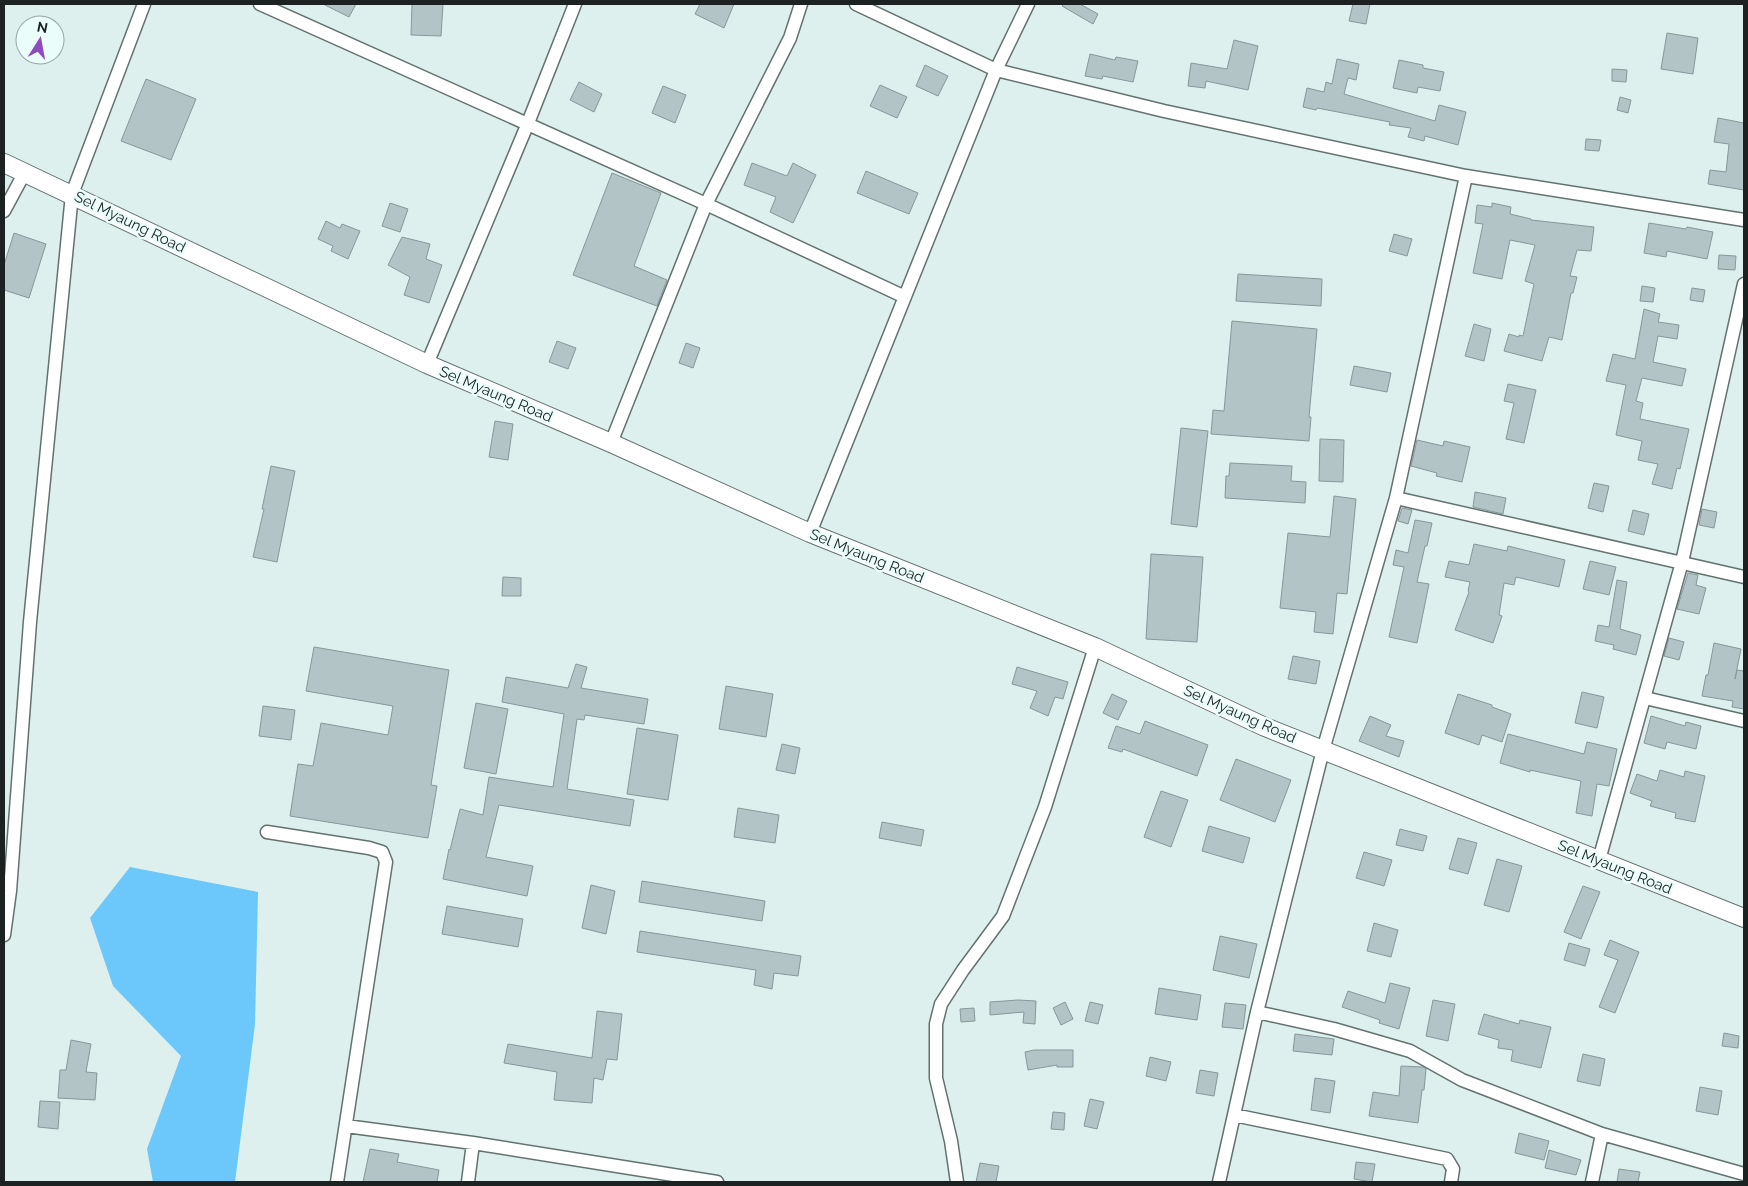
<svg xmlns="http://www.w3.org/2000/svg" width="1748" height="1186" viewBox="0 0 1748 1186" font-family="Raleway,sans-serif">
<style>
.water{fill:#6cc7fa}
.building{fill:#b3c4c7;stroke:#87979a}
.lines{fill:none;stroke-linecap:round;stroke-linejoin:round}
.street-casing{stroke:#62726f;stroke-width:15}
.secondary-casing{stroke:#62726f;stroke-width:20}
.street{stroke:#fff;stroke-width:12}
.secondary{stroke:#fff;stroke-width:18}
.labels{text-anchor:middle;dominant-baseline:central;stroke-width:5;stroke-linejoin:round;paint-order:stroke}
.street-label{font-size:15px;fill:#1c2221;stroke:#ebfdfb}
</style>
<rect width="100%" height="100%" fill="#def0ed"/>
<path class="water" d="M 130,867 L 258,892 L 255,1024 L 235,1182 L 153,1182 L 147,1149 L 181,1056 L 113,986 L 90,918 Z"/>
<path class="building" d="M 323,4 L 356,4 L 349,17 Z
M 412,4 L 443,4 L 441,36 L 411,35 Z
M 700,4 L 734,4 L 724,28 L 695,14 Z
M 1064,4 L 1080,4 L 1098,14 L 1093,24 L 1062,6 Z
M 1353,4 L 1370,4 L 1366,24 L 1349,21 Z
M 1667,33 L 1698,38 L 1693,74 L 1661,69 Z
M 1234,40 L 1258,46 L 1248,90 L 1206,81 L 1205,88 L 1188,86 L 1191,63 L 1227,69 Z
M 1090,54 L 1115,60 L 1116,57 L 1138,61 L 1133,82 L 1103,76 L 1102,79 L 1085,76 Z
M 1337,59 L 1359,64 L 1356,80 L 1348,78 L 1344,94 L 1435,121 L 1439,105 L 1466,112 L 1458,145 L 1425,136 L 1424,141 L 1408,137 L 1411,128 L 1389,125 L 1390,122 L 1317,108 L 1316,110 L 1303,107 L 1307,88 L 1324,92 L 1326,82 L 1332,84 Z
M 1399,60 L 1423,65 L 1423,68 L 1444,72 L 1440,91 L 1418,87 L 1417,93 L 1393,88 Z
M 925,65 L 948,76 L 938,96 L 916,86 Z
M 1612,69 L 1627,70 L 1626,82 L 1612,81 Z
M 146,79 L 196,99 L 171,160 L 121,141 Z
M 579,82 L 602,94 L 594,112 L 570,100 Z
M 880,85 L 907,97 L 897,118 L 870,106 Z
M 663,86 L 686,95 L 675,123 L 652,113 Z
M 1620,97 L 1631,100 L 1628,113 L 1617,110 Z
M 1718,118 L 1744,123 L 1744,190 L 1708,184 L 1710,170 L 1726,172 L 1729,144 L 1714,142 Z
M 1586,139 L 1601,140 L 1599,151 L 1585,150 Z
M 752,163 L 787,176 L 793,163 L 816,175 L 793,223 L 770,212 L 776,197 L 744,185 Z
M 866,171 L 918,193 L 909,214 L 857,193 Z
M 612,173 L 661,193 L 634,266 L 667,280 L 657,306 L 573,275 Z
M 390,203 L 408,209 L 400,232 L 382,226 Z
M 1492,203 L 1511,207 L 1510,214 L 1531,219 L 1531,220 L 1594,227 L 1591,251 L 1577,250 L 1570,276 L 1577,277 L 1573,293 L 1571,293 L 1562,340 L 1549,337 L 1542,361 L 1504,351 L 1509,334 L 1519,337 L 1519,335 L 1523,336 L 1534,284 L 1525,281 L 1535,245 L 1510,240 L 1502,279 L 1473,273 L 1483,224 L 1475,223 L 1477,205 L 1492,207 Z
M 326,221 L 340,228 L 342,224 L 360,231 L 348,259 L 331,251 L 333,246 L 318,239 Z
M 1649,223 L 1686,229 L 1687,227 L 1713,232 L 1707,259 L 1667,251 L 1666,257 L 1644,253 Z
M 14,233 L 46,244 L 29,298 L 4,290 L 4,265 Z
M 1394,234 L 1412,239 L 1407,256 L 1389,251 Z
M 402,237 L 430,244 L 426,259 L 442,265 L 429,303 L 404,295 L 410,277 L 388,265 Z
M 1719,255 L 1736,256 L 1735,270 L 1718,269 Z
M 1238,274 L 1322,279 L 1321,306 L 1236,301 Z
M 1642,286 L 1655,288 L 1653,302 L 1640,301 Z
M 1692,288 L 1705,290 L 1703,302 L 1690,300 Z
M 1644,309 L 1660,314 L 1658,322 L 1679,325 L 1677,339 L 1658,336 L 1653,362 L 1686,369 L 1682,386 L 1642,378 L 1636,401 L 1643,403 L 1640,419 L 1689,429 L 1680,469 L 1677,468 L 1672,489 L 1652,484 L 1658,464 L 1638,460 L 1642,441 L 1616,435 L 1626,385 L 1606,381 L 1613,354 L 1635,359 Z
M 1232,321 L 1317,329 L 1309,417 L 1311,417 L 1309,441 L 1211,434 L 1213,410 L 1224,411 Z
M 1474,324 L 1491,329 L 1484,361 L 1465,356 Z
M 557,341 L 576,348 L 568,369 L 549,362 Z
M 686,343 L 700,348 L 693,368 L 679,363 Z
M 1354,366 L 1391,373 L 1387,392 L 1350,385 Z
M 1508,384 L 1536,390 L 1524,443 L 1506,439 L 1514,403 L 1504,401 Z
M 495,421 L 513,424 L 508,460 L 489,457 Z
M 1181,428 L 1208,431 L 1197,527 L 1171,524 Z
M 1320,439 L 1344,440 L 1343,482 L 1319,481 Z
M 1417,440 L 1443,446 L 1444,441 L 1470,447 L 1462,482 L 1436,476 L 1437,473 L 1411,466 Z
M 1230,463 L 1292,466 L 1291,481 L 1306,482 L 1305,503 L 1225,498 L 1226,476 L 1229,476 Z
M 271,466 L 295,471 L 277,562 L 253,557 L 264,509 L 262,509 Z
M 1594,483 L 1609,486 L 1603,512 L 1588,508 Z
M 1475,492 L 1506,498 L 1503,514 L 1473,507 Z
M 1334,496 L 1356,499 L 1347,594 L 1337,593 L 1333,634 L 1314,632 L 1316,612 L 1280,608 L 1288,533 L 1330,537 Z
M 1402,508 L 1412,510 L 1408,524 L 1398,521 Z
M 1702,509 L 1717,512 L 1714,528 L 1699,525 Z
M 1633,510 L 1649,514 L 1644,535 L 1628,531 Z
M 1415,520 L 1432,523 L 1427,546 L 1425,546 L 1417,582 L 1429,584 L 1417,643 L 1389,637 L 1404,567 L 1393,565 L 1396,550 L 1408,553 Z
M 1474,544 L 1507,551 L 1508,546 L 1565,560 L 1559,587 L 1516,577 L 1514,585 L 1504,583 L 1499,615 L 1502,616 L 1493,643 L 1455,630 L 1469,592 L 1468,591 L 1470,582 L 1445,577 L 1449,561 L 1469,565 Z
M 1151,554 L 1203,557 L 1197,642 L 1146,639 Z
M 1590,561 L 1616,567 L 1609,595 L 1583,589 Z
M 1688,573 L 1698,575 L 1696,585 L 1706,588 L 1699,614 L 1677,609 Z
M 503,577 L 521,578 L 521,596 L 502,596 Z
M 1617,580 L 1627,582 L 1620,629 L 1641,635 L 1636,655 L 1613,649 L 1614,645 L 1595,641 L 1598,625 L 1609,627 Z
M 1669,638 L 1684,642 L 1679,660 L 1664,656 Z
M 1714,643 L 1741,649 L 1735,679 L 1737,670 L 1744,671 L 1744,709 L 1732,707 L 1733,701 L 1702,696 L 1706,675 L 1708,675 Z
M 314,647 L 449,670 L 431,785 L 437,786 L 428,838 L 290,816 L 298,764 L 313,766 L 321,723 L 388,735 L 393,706 L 306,691 Z
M 1293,656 L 1320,661 L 1316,684 L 1288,679 Z
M 576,664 L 587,667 L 581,688 L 648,699 L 644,724 L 585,715 L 584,720 L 577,719 L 567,789 L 634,800 L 630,826 L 499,805 L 486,857 L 533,866 L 527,896 L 443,879 L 449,849 L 450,850 L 460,809 L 483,815 L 489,777 L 553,787 L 564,714 L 502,702 L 506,677 L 568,688 Z
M 1017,667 L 1068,682 L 1063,699 L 1055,697 L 1048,716 L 1030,708 L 1037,691 L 1012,684 Z
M 726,686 L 773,694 L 766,737 L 719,729 Z
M 1582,692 L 1604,697 L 1597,728 L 1575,723 Z
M 1112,694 L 1127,701 L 1118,720 L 1103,713 Z
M 1458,694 L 1492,705 L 1492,707 L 1511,714 L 1502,742 L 1482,735 L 1479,745 L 1445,733 Z
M 476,703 L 508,709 L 496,774 L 464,768 Z
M 263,706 L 295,710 L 291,740 L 259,736 Z
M 1370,716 L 1391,725 L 1386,736 L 1404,741 L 1399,757 L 1359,741 Z
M 1651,716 L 1685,726 L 1686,722 L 1701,726 L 1696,749 L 1667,742 L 1665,749 L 1644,743 Z
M 1145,721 L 1208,745 L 1197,776 L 1123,749 L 1122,752 L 1108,748 L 1116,726 L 1140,734 Z
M 637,728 L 678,735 L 668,800 L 627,794 Z
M 1508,734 L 1584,754 L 1587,742 L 1617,749 L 1609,786 L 1597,784 L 1592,816 L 1576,813 L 1581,781 L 1530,770 L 1530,772 L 1500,763 Z
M 782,744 L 800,748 L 795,774 L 776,770 Z
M 1236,759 L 1291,780 L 1275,822 L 1220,800 Z
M 1660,770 L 1684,777 L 1685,771 L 1705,776 L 1695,822 L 1675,818 L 1676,813 L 1650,806 L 1652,801 L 1630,793 L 1637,774 L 1657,781 Z
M 1161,791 L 1188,800 L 1171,847 L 1144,837 Z
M 738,808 L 779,815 L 775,843 L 734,837 Z
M 882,822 L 924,830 L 921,846 L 879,838 Z
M 1209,826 L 1250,838 L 1243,863 L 1202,851 Z
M 1400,829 L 1427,836 L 1423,851 L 1396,845 Z
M 1458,838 L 1477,843 L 1468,874 L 1449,869 Z
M 1364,852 L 1392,860 L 1384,886 L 1356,878 Z
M 1497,859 L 1522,866 L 1509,912 L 1484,905 Z
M 642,881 L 765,901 L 762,921 L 639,902 Z
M 591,885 L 615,891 L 606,934 L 582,928 Z
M 1583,886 L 1600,892 L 1581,939 L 1564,932 Z
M 447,906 L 523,919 L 518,947 L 442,934 Z
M 1374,923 L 1398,930 L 1391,957 L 1367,951 Z
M 640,931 L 801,956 L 798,976 L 774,973 L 772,989 L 754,985 L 756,970 L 637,952 Z
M 1220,936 L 1257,944 L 1249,978 L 1213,970 Z
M 1610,940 L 1639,952 L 1615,1013 L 1599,1007 L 1618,960 L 1604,955 Z
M 1569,943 L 1590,949 L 1585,966 L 1564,960 Z
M 1390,983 L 1410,988 L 1399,1029 L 1379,1023 L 1380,1020 L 1342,1007 L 1348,991 L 1385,1003 Z
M 1159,988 L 1201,995 L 1197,1020 L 1155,1014 Z
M 1018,1000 L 1036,1001 L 1035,1024 L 1023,1023 L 1024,1012 L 990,1015 L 990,1002 Z
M 1433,1000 L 1455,1004 L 1448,1041 L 1426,1036 Z
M 1065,1002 L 1073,1019 L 1061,1025 L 1053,1008 Z
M 1090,1002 L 1103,1005 L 1098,1024 L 1085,1021 Z
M 1225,1003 L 1246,1005 L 1243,1029 L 1222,1027 Z
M 974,1008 L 975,1021 L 961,1022 L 960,1009 Z
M 597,1011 L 622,1014 L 617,1060 L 607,1059 L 603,1080 L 594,1078 L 592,1103 L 554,1100 L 557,1072 L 504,1063 L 508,1044 L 592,1058 Z
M 1484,1014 L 1519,1024 L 1520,1020 L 1551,1027 L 1541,1068 L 1511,1061 L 1513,1050 L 1498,1048 L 1499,1040 L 1478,1034 Z
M 1724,1033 L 1739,1036 L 1738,1048 L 1722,1046 Z
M 1295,1034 L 1334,1039 L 1332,1055 L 1293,1051 Z
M 71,1040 L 91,1044 L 86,1072 L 97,1073 L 95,1100 L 58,1098 L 60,1070 L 66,1070 Z
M 1034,1050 L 1073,1050 L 1073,1067 L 1057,1067 L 1057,1065 L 1028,1070 L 1025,1052 Z
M 1583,1054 L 1605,1059 L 1600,1086 L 1577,1081 Z
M 1150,1057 L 1171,1062 L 1166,1081 L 1146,1076 Z
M 1401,1066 L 1423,1067 L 1426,1069 L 1424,1090 L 1422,1090 L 1418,1123 L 1369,1116 L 1373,1092 L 1399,1096 Z
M 1200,1070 L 1218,1073 L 1214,1096 L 1196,1093 Z
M 1315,1078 L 1335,1081 L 1330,1113 L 1311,1110 Z
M 1700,1087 L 1722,1091 L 1718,1115 L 1696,1111 Z
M 1090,1099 L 1104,1102 L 1097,1129 L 1084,1126 Z
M 40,1101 L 60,1102 L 58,1129 L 38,1127 Z
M 1053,1112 L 1065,1113 L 1064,1130 L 1051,1129 Z
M 1519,1133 L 1549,1141 L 1544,1160 L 1515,1153 Z
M 370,1149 L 399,1154 L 397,1162 L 439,1170 L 437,1182 L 363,1182 Z
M 1549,1150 L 1581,1160 L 1576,1175 L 1545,1168 Z
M 1356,1162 L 1375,1164 L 1372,1182 L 1354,1179 Z
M 980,1163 L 999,1166 L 996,1182 L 976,1182 Z
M 1619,1169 L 1640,1172 L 1638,1182 L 1617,1182 Z"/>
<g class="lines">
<defs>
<path id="street" d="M 260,4 L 706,204 L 905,297
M 856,4 L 996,70 L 1164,111 L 1466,176 L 1744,220
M 4,211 L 25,172
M 427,364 L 528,123 L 575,4
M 611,443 L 706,204 L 790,38 L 801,4
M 1396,498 L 1744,577
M 810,533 L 996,70 L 1028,4
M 1645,698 L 1744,721
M 267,832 L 369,848 L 382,852 L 386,862 L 337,1182
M 1599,860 L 1682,562 L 1744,284
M 4,935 L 10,891 L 30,622 L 72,194 L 144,4
M 1257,1012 L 1334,1029 L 1410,1051 L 1462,1080 L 1602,1134 L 1744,1174
M 1234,1115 L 1447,1159 L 1453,1169 L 1451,1182
M 346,1126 L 473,1143 L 717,1182
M 468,1182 L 473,1143
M 957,1182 L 951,1141 L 936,1078 L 936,1024 L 941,1004 L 963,970 L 1003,916 L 1045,807 L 1095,647
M 1219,1182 L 1257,1012 L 1323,750 L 1396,498 L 1466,176
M 1592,1182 L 1602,1134"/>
<path id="secondary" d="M 4,163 L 427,364 L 611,443 L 810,533 L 1095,647 L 1265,727 L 1744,918"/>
</defs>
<use href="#street" class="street-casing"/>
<use href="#secondary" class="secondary-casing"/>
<use href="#street" class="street"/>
<use href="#secondary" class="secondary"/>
</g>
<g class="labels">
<g class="street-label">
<text transform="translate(130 222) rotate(26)">Sel Myaung Road</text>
<text transform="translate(496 394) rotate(23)">Sel Myaung Road</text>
<text transform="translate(867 556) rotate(22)">Sel Myaung Road</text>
<text transform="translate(1240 714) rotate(24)">Sel Myaung Road</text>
<text transform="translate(1615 867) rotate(22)">Sel Myaung Road</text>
</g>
</g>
<rect width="1748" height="1186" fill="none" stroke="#1c2221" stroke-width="10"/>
<g transform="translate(40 40) rotate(11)"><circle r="24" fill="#ebfdfb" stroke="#98a5a4"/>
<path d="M0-4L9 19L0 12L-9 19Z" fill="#8e4abf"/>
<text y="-8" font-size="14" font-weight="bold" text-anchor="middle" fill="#1c2221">N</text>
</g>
</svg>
